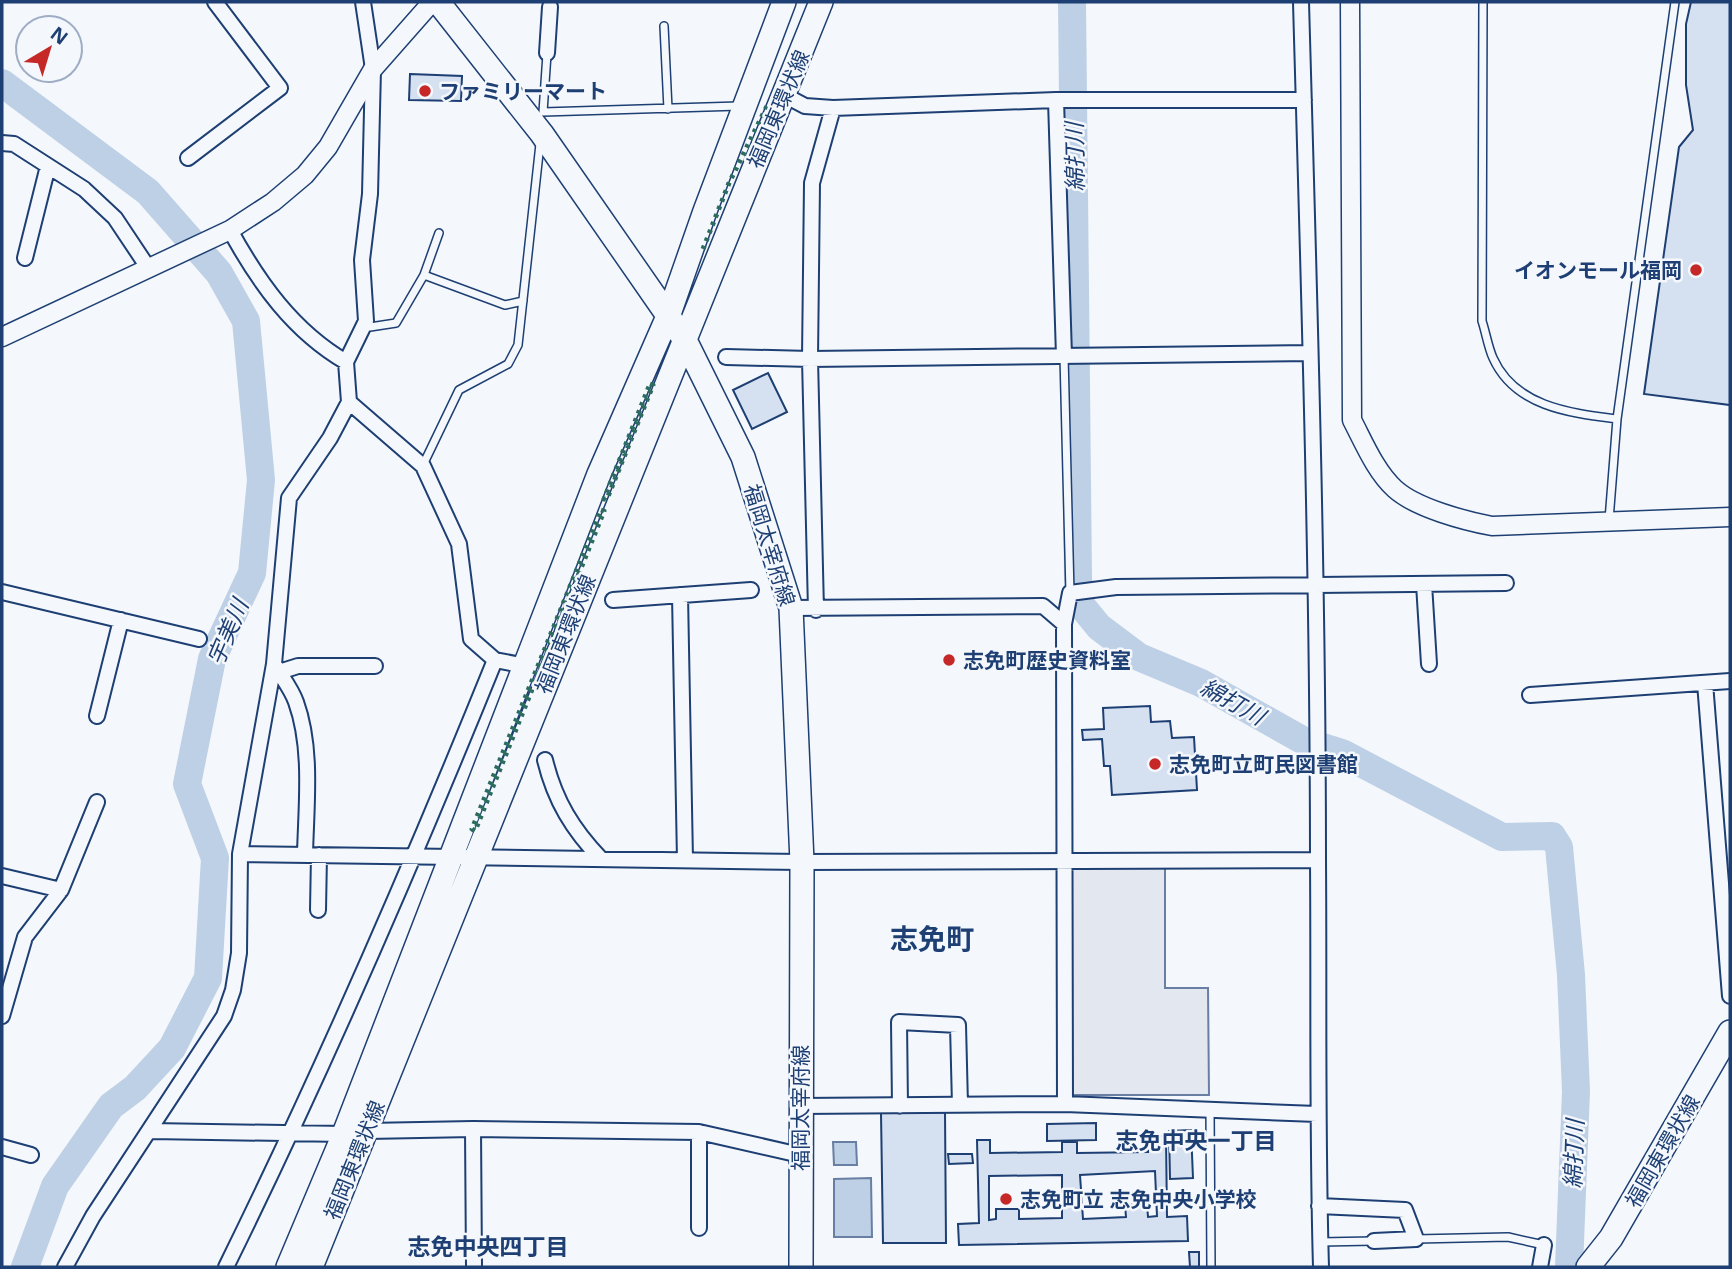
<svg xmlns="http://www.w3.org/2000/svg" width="1732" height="1269" viewBox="0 0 1732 1269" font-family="'Open Sans','Noto Sans JP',sans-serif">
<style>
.parking{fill:#e3e8f0;stroke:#687fa3;stroke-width:2}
.water{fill:#bed0e5;stroke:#687fa3;stroke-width:2}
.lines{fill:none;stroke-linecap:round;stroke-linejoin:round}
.river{stroke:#bed0e5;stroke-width:28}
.building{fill:#d5e0f0;stroke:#1d3f73;stroke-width:2;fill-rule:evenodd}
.service-casing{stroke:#1d3f73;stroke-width:10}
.minor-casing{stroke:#1d3f73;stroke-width:18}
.tertiary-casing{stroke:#1d3f73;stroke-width:21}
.primary-casing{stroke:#1d3f73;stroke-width:26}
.service{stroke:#f4f7fb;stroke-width:7}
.minor{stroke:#f4f7fb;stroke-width:14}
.tertiary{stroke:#f4f7fb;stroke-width:18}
.primary{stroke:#f4f7fb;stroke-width:23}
.hedge{stroke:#2c6c60;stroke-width:5;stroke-dasharray:3.5 5;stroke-linecap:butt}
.poi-dot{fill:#c62828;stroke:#f4f7fb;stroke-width:2.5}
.labels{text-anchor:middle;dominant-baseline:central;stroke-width:5;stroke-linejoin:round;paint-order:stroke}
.poi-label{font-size:21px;font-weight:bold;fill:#1d3f73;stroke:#f4f7fb;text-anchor:start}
.street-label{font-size:21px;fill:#1d3f73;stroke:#f4f7fb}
.water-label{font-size:23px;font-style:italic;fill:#1d3f73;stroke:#f4f7fb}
.neighbourhood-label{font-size:23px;font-weight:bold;fill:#1d3f73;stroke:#f4f7fb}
.district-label{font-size:28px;font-weight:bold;fill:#1d3f73;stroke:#f4f7fb}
</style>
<rect width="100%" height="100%" fill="#f4f7fb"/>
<path class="parking" d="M 1069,866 L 1165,866 L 1165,988 L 1208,988 L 1209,1095 L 1070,1095 Z"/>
<path class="water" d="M 833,1142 L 856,1142 L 857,1165 L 834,1165 Z
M 871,1178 L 872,1237 L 834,1237 L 834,1179 Z"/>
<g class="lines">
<path class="river" d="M 1072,2 L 1078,579 L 1081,605 L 1099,627 L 1139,657 L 1201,683 L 1304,741 L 1342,753 L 1502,837 L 1552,836 L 1559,847 L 1571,975 L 1576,1091 L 1569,1267
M 2,83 L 148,192 L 219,273 L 246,321 L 261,480 L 252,573 L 212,659 L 187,784 L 215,858 L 208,978 L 172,1048 L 135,1088 L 111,1106 L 55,1186 L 25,1267"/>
</g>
<path class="building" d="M 1691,2 L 1730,2 L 1730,405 L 1644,394 L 1679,147 L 1693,130 L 1686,85 L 1686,24 Z
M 410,74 L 462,76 L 461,101 L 409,100 Z
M 768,373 L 787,412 L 752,429 L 733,390 Z
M 1150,706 L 1151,722 L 1170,721 L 1172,738 L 1194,737 L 1197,790 L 1112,795 L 1110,766 L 1104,766 L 1102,739 L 1083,740 L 1082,730 L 1104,729 L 1103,708 Z
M 945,1112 L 946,1243 L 883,1243 L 881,1113 Z
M 1096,1123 L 1096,1140 L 1047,1141 L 1047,1124 Z
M 1191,1130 L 1193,1178 L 1170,1179 L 1169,1131 Z
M 1148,1136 L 1166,1136 L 1167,1217 L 1187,1216 L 1188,1241 L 959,1245 L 958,1224 L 979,1223 L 977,1140 L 990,1140 L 990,1153 L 1062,1152 L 1062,1142 L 1077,1142 L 1077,1153 L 1148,1152 ZM 1155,1171 L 1157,1216 L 1148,1217 L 1147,1204 L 1125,1205 L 1126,1217 L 1083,1219 L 1080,1175 ZM 1062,1175 L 1062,1218 L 1019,1219 L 1019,1209 L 996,1209 L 996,1219 L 989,1220 L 989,1176 Z
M 948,1154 L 972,1154 L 973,1163 L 949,1164 Z
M 1189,1252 L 1199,1252 L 1199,1267 L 1190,1267 Z"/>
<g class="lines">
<defs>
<path id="service" d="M 1483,2 L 1482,321 C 1486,333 1488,347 1493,358 C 1515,407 1570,413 1617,419
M 664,26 L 668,109
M 547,54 L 543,112 L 739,106
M 424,275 L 439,233
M 364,325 L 370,327 L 396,323 L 424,275 L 505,305 L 523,301
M 1064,356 L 1070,593
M 423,465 L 459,390 L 508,364 L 518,345 L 540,144
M 1609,520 L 1617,419 L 1675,2
M 1210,1110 L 1211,1267
M 1416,1239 L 1508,1237 L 1544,1245
M 1320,1242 L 1374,1241"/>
<path id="minor" d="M 1301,2 C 1309,288 1318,574 1318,860 C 1319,996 1317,1131 1321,1267
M 547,53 L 550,7
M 784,95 L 805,106 L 833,108 L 1056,100 L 1304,100
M 1056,100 L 1064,356
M 2,143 L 14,144 L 84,189 L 115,218 L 149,269
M 188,158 L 280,88 L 215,2
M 230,230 C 259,283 293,331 346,362
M 25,258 L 48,166
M 726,357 L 810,359 L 1310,353
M 349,402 L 423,466 L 459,544 L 471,639 L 495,660 L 526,666
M 1424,584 L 1429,664
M 2,592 L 199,639
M 680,595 L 685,860
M 613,600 L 751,590
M 791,608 L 1043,606 L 1064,624
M 816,610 L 810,359 L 812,183 L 833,108
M 274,664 C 281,676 291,688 296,702 C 313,749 306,806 305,855
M 279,672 L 298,666 L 375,666
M 1705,683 L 1730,996
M 1530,695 L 1730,681
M 97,716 L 121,620
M 545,760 C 555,801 573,830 601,859
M 240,854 L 802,862 L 1318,860
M 2,876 L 61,890 L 25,937 L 2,1016
M 61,890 L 97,802
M 318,910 L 319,855
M 1065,1104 L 1064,624 L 1070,593 L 1116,587 L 1506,583
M 800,1106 L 1065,1104 L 1317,1114
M 900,1106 L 899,1022 L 958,1025 L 960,1105
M 473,1129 L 474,1267
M 151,1131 L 344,1134
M 367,1131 L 473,1129 L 699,1132 L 800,1155
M 2,1147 L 31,1155
M 1319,1206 L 1405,1210 L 1416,1239 L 1374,1241
M 699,1228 L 699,1132
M 65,1267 L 93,1216 L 224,1016 L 233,990 L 239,953 L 240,854 L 274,664 L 289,498 L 330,438 L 349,402 L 346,362 L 366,321 L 362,260 L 370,194 L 373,69 L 363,2
M 226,1267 C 324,1068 412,865 495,660
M 1540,1267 L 1544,1245"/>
<path id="tertiary" d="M 1350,2 L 1352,420 C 1364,443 1376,472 1395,489 C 1416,508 1465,521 1492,526 L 1730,517
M 2,337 L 230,230 L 273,202 L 305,175 L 328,147 L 373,69 L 432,2"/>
<path id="primary" d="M 438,2 L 542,134 L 685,340 L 743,457 L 791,608 L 802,862 L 801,1267
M 288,1267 L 344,1134 L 599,474 L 669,314 L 705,211 L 784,2
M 311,1267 L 821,2
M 1588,1267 L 1611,1238 L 1730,1032"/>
</defs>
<use href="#service" class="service-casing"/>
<use href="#minor" class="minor-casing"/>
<use href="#tertiary" class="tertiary-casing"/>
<use href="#primary" class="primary-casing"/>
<use href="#service" class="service"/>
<use href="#minor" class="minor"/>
<use href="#tertiary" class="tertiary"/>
<use href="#primary" class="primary"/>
<path class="hedge" d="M 703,249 L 729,183 L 769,102
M 650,384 L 653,385 L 607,499 L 604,499 Z
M 601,510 L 604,511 L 475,831 L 472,829 Z"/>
</g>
<g class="poi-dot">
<circle cx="425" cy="91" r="7"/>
<circle cx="1696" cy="270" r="7"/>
<circle cx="949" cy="660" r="7"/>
<circle cx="1155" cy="764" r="7"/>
<circle cx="1006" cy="1199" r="7"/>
</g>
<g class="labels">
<g class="poi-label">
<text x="439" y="91">ファミリーマート</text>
<text x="1682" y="270" text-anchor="end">イオンモール福岡</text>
<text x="963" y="660">志免町歴史資料室</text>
<text x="1169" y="764">志免町立町民図書館</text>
<text x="1020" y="1199">志免町立 志免中央小学校</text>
</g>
<g class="street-label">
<text transform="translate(778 109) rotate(-67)">福岡東環状線</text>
<text transform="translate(770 545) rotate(73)">福岡太宰府線</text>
<text transform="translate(565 634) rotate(-68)">福岡東環状線</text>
<text transform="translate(800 1108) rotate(-90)">福岡太宰府線</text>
<text transform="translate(1662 1151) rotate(-60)">福岡東環状線</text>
<text transform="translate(354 1160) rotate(-68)">福岡東環状線</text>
</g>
<g class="water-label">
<text transform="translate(1074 157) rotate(-91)">綿打川</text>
<text transform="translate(227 632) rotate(-67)">宇美川</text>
<text transform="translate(1233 701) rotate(29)">綿打川</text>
<text transform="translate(1573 1154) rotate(-88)">綿打川</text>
</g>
<g class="neighbourhood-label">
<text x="1196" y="1140">志免中央一丁目</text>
<text x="488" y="1246">志免中央四丁目</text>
</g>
<g class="district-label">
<text x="932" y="938">志免町</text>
</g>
</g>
<rect width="1732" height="1269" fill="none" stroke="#1d3f73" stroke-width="7"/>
<g transform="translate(49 49) rotate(38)"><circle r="33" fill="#f4f7fb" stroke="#9eadc5" stroke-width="2"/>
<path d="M0-5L12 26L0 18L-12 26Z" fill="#c62828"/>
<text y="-10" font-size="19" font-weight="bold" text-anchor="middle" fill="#1d3f73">N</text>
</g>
</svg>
